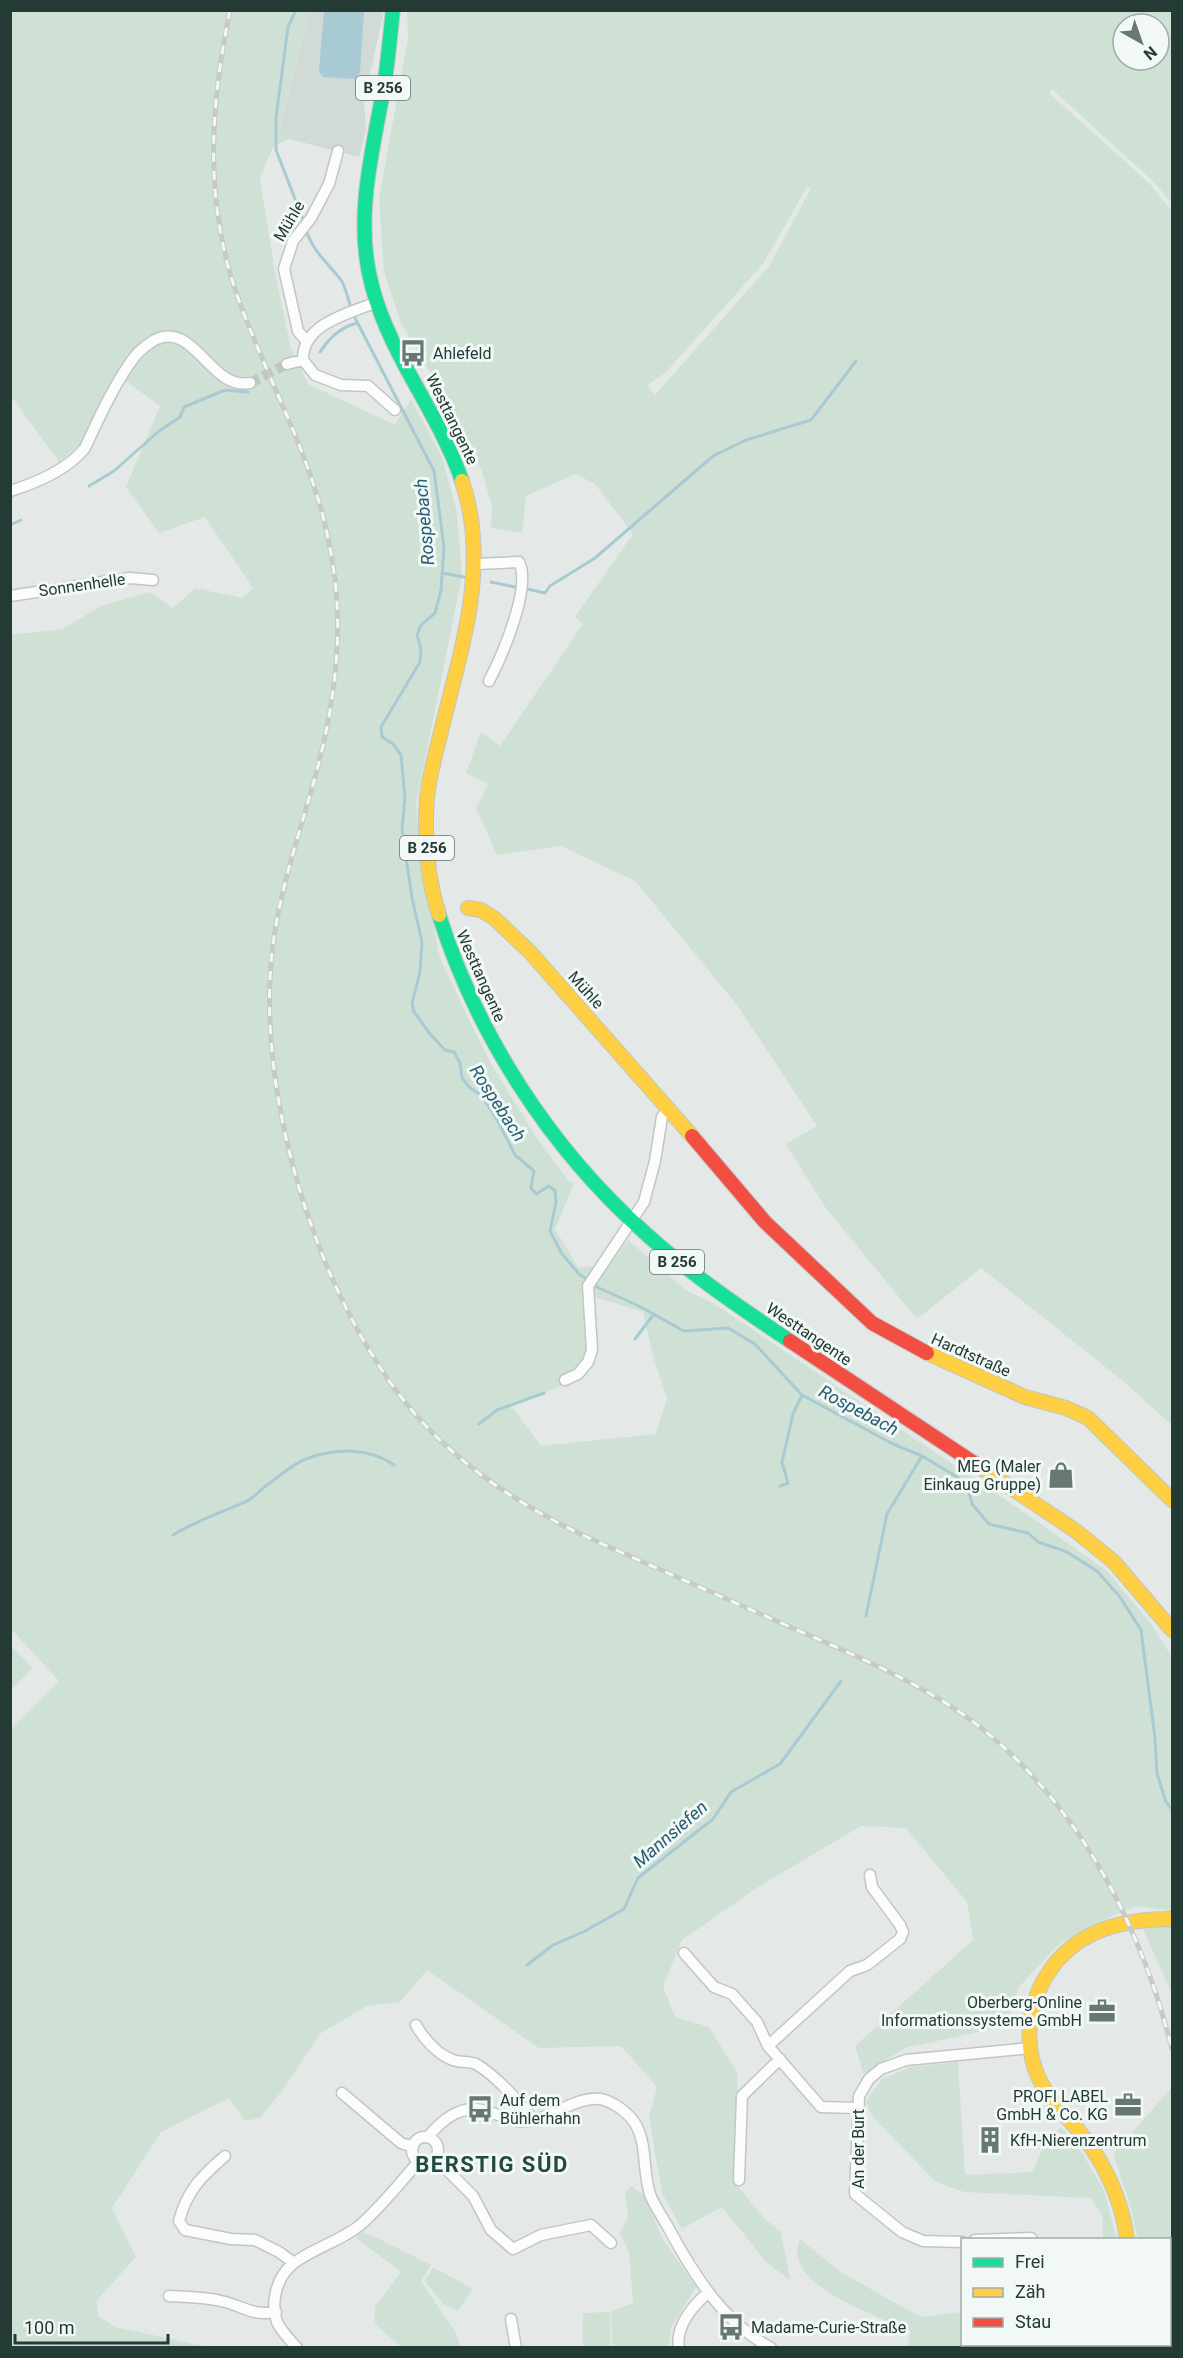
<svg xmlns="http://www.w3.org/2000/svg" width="1183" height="2358" viewBox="0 0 1183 2358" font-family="Roboto,sans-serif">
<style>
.built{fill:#d2dad7}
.green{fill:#cfe1d5;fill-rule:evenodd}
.water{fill:#a8cad3}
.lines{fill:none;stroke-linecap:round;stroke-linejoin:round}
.stream{stroke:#a8cad3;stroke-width:3}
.street-tunnel{stroke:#bec6c3;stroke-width:10;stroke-dasharray:10 5;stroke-linecap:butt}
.street-casing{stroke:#c1c6c4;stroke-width:13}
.fast-casing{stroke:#c0c6c4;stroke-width:16}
.slow-casing{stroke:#c0c6c4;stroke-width:16}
.jam-casing{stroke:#c0c6c4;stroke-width:16}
.street{stroke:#fbfcfb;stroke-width:10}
.fast{stroke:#16e098;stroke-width:14}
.slow{stroke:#ffcf43;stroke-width:14}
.jam{stroke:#f24e42;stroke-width:14}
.rail-casing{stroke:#c7cac9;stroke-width:5}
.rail{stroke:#f2f8f5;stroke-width:3;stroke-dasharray:9;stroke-linecap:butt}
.labels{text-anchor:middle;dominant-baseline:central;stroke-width:6;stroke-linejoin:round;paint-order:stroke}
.shield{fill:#f2f8f5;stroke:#62736f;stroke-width:1.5}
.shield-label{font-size:15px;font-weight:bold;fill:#243a35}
.street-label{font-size:16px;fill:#243a35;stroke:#f2f8f5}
.poi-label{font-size:16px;fill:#243a35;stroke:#f2f8f5;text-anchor:start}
.water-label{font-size:18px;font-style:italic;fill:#245e70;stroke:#f2f8f5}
.district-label{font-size:22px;font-weight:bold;letter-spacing:1.5px;fill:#224a43;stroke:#f2f8f5}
</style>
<rect width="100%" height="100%" fill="#e4e9e7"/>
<path class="built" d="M 309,11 L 384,11 L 364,100 L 366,130 L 359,157 L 289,139 L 279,131 Z"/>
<path class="green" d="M 11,11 L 309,11 L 279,130 L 289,139 L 273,147 L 260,178 L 274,266 L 291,349 L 308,384 L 395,425 L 411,399 L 442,457 L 457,512 L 462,576 L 416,804 L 422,869 L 440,958 L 464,1009 L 490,1062 L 537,1138 L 568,1180 L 574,1184 L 555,1229 L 578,1267 L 608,1266 L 628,1240 L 686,1290 L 713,1303 L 1015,1506 L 1107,1571 L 1151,1624 L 1172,1657 L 1172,1911 L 1136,1906 L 1112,1916 L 1061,1942 L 1019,1987 L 1005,2026 L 905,2048 L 864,2074 L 855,2046 L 973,1940 L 967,1902 L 906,1828 L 861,1826 L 755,1889 L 682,1940 L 663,1986 L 675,2017 L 709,2027 L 738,2074 L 734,2182 L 765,2219 L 781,2232 L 790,2280 L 767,2263 L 722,2207 L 682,2229 L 662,2193 L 655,2153 L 649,2117 L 657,2087 L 621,2046 L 539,2048 L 427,1970 L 400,2002 L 367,2006 L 321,2033 L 281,2092 L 260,2118 L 245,2121 L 229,2098 L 161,2132 L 112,2208 L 136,2257 L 97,2300 L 98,2316 L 115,2327 L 209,2347 L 11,2347 L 11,1729 L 59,1681 L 10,1628 L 10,635 L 62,629 L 101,606 L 150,592 L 173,608 L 195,588 L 242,598 L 253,588 L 205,517 L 159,533 L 126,487 L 160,406 L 116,374 L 85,440 L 59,462 L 14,400 L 11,399 ZM 592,1296 L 643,1312 L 653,1356 L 667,1398 L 656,1434 L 541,1446 L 512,1407 L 574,1380 L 594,1341 Z
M 407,11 L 1172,11 L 1172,204 L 1155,183 L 1052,89 L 1049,93 L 1150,184 L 1172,212 L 1172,1425 L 1118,1377 L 981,1268 L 917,1319 L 825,1207 L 786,1144 L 817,1126 L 737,1005 L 635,881 L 561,846 L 497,855 L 476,808 L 488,784 L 466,773 L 481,732 L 500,746 L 583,624 L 575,617 L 633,534 L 595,484 L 575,474 L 526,496 L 522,533 L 491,528 L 492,507 L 481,469 L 457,419 L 401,323 L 384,272 L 379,198 L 408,39 ZM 1123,24 L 1159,24 L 1159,60 L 1123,60 ZM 807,187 L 811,188 L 770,265 L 655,395 L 647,385 L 665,373 L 763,264 Z
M 11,1646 L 33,1668 L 11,1690 Z
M 1161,1924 L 1172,1927 L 1172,1994 L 1143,1929 Z
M 958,2062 L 965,2175 L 1032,2172 L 1048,2137 L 1061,2127 L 1082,2153 L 1103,2188 L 1117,2239 L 1103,2239 L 1102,2214 L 1090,2198 L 964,2192 L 936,2182 L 872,2116 L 866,2101 L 882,2079 L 911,2067 Z
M 1172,2087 L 1172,2236 L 1170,2260 L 1170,2240 L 1138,2239 L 1129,2201 L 1113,2154 Z
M 631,2186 L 644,2195 L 663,2239 L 696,2287 L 671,2328 L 669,2347 L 612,2347 L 611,2311 L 633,2303 L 629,2252 L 620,2234 L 628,2216 L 625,2193 Z
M 361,2232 L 373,2236 L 431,2265 L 421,2281 L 456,2333 L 460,2347 L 401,2347 L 375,2324 L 375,2307 L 401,2272 L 355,2237 Z
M 800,2239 L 842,2273 L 921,2317 L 962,2312 L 962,2344 L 1094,2345 L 1093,2348 L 908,2347 L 910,2331 C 879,2316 801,2292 797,2253 C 796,2249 799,2243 800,2239 Z
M 433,2267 L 473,2289 L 458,2311 L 443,2304 L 425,2281 Z
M 610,2312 L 610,2347 L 583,2347 L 583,2313 Z"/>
<path class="water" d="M 324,11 L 364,11 L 360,72 L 355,79 L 323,77 L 319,71 Z"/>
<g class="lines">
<path class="stream" d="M 296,10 L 288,27 L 276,117 L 276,150 L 304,222
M 306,229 C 312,251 328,263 341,280 C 346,288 348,299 351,308
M 353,314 L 434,471 L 444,547 L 441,590 L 435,613 L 421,625 L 417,635 L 421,649 L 420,662 L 381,727 L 382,737 L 393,744 L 401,755 L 405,798 L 402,829 L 412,898 L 422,942 L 420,972 L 412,1003 L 414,1012 L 430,1034 L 445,1050 L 454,1052 L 460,1063 L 462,1078 L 469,1087 L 482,1096 L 498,1121 L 515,1155 L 534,1171 L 531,1188 L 536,1194 L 549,1186 L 555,1191 L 556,1202 L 550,1231 L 562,1254 L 579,1274 L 599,1288 L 639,1306 L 684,1331 L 728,1328 L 755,1344 L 802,1395 L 893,1444 L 922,1456 L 957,1477 L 968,1489 L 972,1504 L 989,1524 L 1028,1533 L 1038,1542 L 1067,1552 L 1097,1571 L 1120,1597 L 1141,1630 L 1155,1738 L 1157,1774 L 1166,1802 L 1172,1809
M 320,352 C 330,337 340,328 357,323
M 89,486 L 114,471 L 159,431 L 180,417 L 184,407 L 225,390 L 248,392
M 10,525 L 21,520
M 442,573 L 464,577
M 491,582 L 515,587
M 527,589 L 545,593 L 550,586 L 595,558 L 713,456 L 746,440 L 811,420 L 856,361
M 635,1339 L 654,1314
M 479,1424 L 497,1410 L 544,1393
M 780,1486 L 788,1483 L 782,1462 L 793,1414 L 802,1395
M 173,1535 C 196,1521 220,1513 245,1502 C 253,1499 260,1490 267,1485 C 279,1477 292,1464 306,1459 C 335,1448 368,1447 394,1465
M 866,1616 L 887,1514 L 922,1456
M 527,1965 L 553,1945 L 585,1931 L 624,1909 L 638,1878 L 713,1819 L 731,1792 L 780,1764 L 841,1681"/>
<path class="street-tunnel" d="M 250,383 L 287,364"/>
<defs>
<path id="street" d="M 377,302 C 351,313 302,323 303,360 L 315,375 L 341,385 L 368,386 L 395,410
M 307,342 L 298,331 L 284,269 L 293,241 L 311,218 L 329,184 L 338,151
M 287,364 L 303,360
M 10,491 C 36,483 68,469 85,448 C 98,420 112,389 130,363 C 135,355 145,346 153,341 C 194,318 210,391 250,383
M 476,564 L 519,562 C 532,587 502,656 489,681
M 10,596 L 130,578 L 153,580
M 565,1380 L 578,1374 L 588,1362 L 592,1350 L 588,1286 L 644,1202 L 655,1161 L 662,1117 L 668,1109
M 684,1953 L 714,1987 L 732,1994 L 757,2022 L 768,2046 L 821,2107 L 858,2108
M 416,2025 C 423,2038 438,2055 453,2060 C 460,2063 469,2061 476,2064 C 495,2075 520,2102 533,2120
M 768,2046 L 850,1971 L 867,1965 L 900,1939 L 903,1932 L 900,1925 L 872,1887 L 870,1875
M 342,2093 L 401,2143 L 413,2147
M 428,2137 C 441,2121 459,2105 482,2110 C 494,2112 505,2119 517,2121 C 545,2125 572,2096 600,2099 C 613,2101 630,2114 636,2125 C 648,2147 642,2174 651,2197 C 656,2208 663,2218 669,2229 C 694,2275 723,2322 771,2348
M412 2150a13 13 0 1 1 26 0a13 13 0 1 1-26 0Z
M 225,2156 C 202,2176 187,2190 179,2221 L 185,2230 L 231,2239 L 255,2240 L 279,2252 L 294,2263
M 435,2158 L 473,2196 L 491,2230 L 513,2249 L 541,2235 L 591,2225 L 611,2243
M 739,2180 L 742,2096 L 780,2059
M 975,2240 L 1031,2238 L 1032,2240
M 962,2242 L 923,2241 L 902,2232 L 855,2194 L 859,2096 L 869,2079 L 881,2069 L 906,2060 L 1030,2048
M 169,2296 C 186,2297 204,2297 221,2301 C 244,2306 250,2316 276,2312
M 511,2319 L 516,2348
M 297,2348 C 290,2340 281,2331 277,2322 C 270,2301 277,2276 294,2263 C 314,2248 340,2241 359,2226 C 381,2207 400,2183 419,2161
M 679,2348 C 675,2327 693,2305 708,2293"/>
<path id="fast" d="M 393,10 C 390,36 388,61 384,87 C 372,153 354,220 372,286 C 390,356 439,413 462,481
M 439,915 C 477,1035 550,1148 644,1232 C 689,1273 739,1307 790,1341
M 1107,2348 L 1108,2344"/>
<path id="slow" d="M 468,908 L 481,910 L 494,918 L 530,952 L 692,1136
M 439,915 C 427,877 424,837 427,798 C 429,777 435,756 440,736 C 460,651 491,568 462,481
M 927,1353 L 1025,1397 L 1066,1408 L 1088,1418 L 1172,1500
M 974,1463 L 1076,1531 L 1114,1562 L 1172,1630
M 1127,2240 C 1123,2206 1110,2175 1091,2147 C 1080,2130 1065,2117 1053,2101 C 1020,2059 1023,2007 1053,1966 C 1082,1928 1127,1919 1172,1919"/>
<path id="jam" d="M 692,1136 L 765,1222 L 872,1323 L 927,1353
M 790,1341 L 974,1463"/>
</defs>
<use href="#street" class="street-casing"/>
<use href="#fast" class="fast-casing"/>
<use href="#slow" class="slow-casing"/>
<use href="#jam" class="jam-casing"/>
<use href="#street" class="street"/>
<use href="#fast" class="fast"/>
<use href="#slow" class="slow"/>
<use href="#jam" class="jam"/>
<defs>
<path id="rail" d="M 230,10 C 211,103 204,194 234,286 C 254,347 285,405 307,466 C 321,503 330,541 335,580 C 343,648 332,716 314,781 C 299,835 280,889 273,945 C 253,1093 321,1314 424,1424 C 471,1474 527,1509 589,1538 C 656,1568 722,1597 788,1626 C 845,1651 903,1675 955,1709 C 1070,1786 1139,1918 1172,2049
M 1170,2308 L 1172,2296
M 1158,2348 L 1159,2344"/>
</defs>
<use href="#rail" class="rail-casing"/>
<use href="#rail" class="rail"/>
</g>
<defs>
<symbol id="bus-bare" viewBox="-9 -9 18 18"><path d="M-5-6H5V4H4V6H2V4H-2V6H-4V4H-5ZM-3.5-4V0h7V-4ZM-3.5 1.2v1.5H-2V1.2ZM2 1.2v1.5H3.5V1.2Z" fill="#677773" stroke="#f2f8f5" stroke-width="2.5" paint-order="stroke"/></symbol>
<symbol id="shop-bare" viewBox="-9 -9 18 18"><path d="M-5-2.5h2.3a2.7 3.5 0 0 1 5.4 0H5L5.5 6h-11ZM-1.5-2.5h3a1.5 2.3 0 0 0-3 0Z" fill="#677773" stroke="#f2f8f5" stroke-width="2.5" paint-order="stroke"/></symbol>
<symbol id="office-bare" viewBox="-9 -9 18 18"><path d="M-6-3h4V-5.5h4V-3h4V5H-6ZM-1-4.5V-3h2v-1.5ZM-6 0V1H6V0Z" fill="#677773" stroke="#f2f8f5" stroke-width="2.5" paint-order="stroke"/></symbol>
<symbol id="building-bare" viewBox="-9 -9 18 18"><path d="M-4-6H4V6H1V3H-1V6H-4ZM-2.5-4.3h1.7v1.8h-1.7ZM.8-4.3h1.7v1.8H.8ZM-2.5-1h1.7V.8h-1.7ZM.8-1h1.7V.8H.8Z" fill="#677773" stroke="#f2f8f5" stroke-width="2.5" paint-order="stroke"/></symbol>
</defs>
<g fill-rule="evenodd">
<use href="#bus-bare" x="394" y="334" width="38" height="38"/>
<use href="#shop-bare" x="1042" y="1456" width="38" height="38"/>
<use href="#office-bare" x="1083" y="1992" width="38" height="38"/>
<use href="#office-bare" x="1109" y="2086" width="38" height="38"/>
<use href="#bus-bare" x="461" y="2090" width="38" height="38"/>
<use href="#building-bare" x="971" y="2121" width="38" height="38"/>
<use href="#bus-bare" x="712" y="2308" width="38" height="38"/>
</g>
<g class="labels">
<g class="shield">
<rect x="356" y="76" width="54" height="24" rx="4.5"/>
<rect x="400" y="836" width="54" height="24" rx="4.5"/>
<rect x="650" y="1250" width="54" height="24" rx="4.5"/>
</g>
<g class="shield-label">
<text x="383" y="88">B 256</text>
<text x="427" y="848">B 256</text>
<text x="677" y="1262">B 256</text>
</g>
<g class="street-label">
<text transform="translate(289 221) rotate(-59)">Mühle</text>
<text transform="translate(452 419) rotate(64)">Westtangente</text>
<text transform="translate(82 585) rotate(-8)">Sonnenhelle</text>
<text transform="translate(481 976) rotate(66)">Westtangente</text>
<text transform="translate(586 990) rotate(48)">Mühle</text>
<text transform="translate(809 1334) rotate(34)">Westtangente</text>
<text transform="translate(971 1355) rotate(24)">Hardtstraße</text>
<text transform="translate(858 2149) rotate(-90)">An der Burt</text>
</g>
<g class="poi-label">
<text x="433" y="353">Ahlefeld</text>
<text x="1041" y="1466" text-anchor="end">MEG (Maler<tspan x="1041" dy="18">Einkaug Gruppe)</tspan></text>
<text x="1082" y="2002" text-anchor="end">Oberberg-Online<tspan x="1082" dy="18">Informationssysteme GmbH</tspan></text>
<text x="1108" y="2096" text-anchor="end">PROFI LABEL<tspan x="1108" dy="18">GmbH &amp; Co. KG</tspan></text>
<text x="500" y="2100">Auf dem<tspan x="500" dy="18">Bühlerhahn</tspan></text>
<text x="1010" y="2140">KfH-Nierenzentrum</text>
<text x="751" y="2327">Madame-Curie-Straße</text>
</g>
<g class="water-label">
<text transform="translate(424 522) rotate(-95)">Rospebach</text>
<text transform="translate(498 1103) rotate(57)">Rospebach</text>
<text transform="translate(859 1410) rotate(28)">Rospebach</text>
<text transform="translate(670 1834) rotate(-41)">Mannsiefen</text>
</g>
<g class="district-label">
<text x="492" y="2164">BERSTIG SÜD</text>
</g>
</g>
<rect width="1183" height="2358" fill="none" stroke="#243a35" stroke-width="24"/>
<rect x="961" y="2238" width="210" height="108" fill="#f2f8f5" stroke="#a0aca8" stroke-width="1.5"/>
<rect x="973" y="2258" width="30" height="9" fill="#16e098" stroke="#a0aca8" stroke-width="1.5"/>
<text x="1015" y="2268" font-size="18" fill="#243a35">Frei</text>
<rect x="973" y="2288" width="30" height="9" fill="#ffcf43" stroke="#a0aca8" stroke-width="1.5"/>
<text x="1015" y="2298" font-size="18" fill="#243a35">Zäh</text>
<rect x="973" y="2318" width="30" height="9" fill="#f24e42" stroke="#a0aca8" stroke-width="1.5"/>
<text x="1015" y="2328" font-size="18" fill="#243a35">Stau</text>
<g transform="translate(1141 42) rotate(140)"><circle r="28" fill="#f2f8f5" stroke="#a0aca8" stroke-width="1.5"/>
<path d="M0-4.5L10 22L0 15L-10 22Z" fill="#677773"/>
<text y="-9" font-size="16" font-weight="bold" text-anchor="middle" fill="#243a35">N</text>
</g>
<path d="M15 2334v9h153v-9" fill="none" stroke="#243a35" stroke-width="3"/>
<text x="24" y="2334" font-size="18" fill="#243a35" stroke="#f2f8f5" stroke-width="4.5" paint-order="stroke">100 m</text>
</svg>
